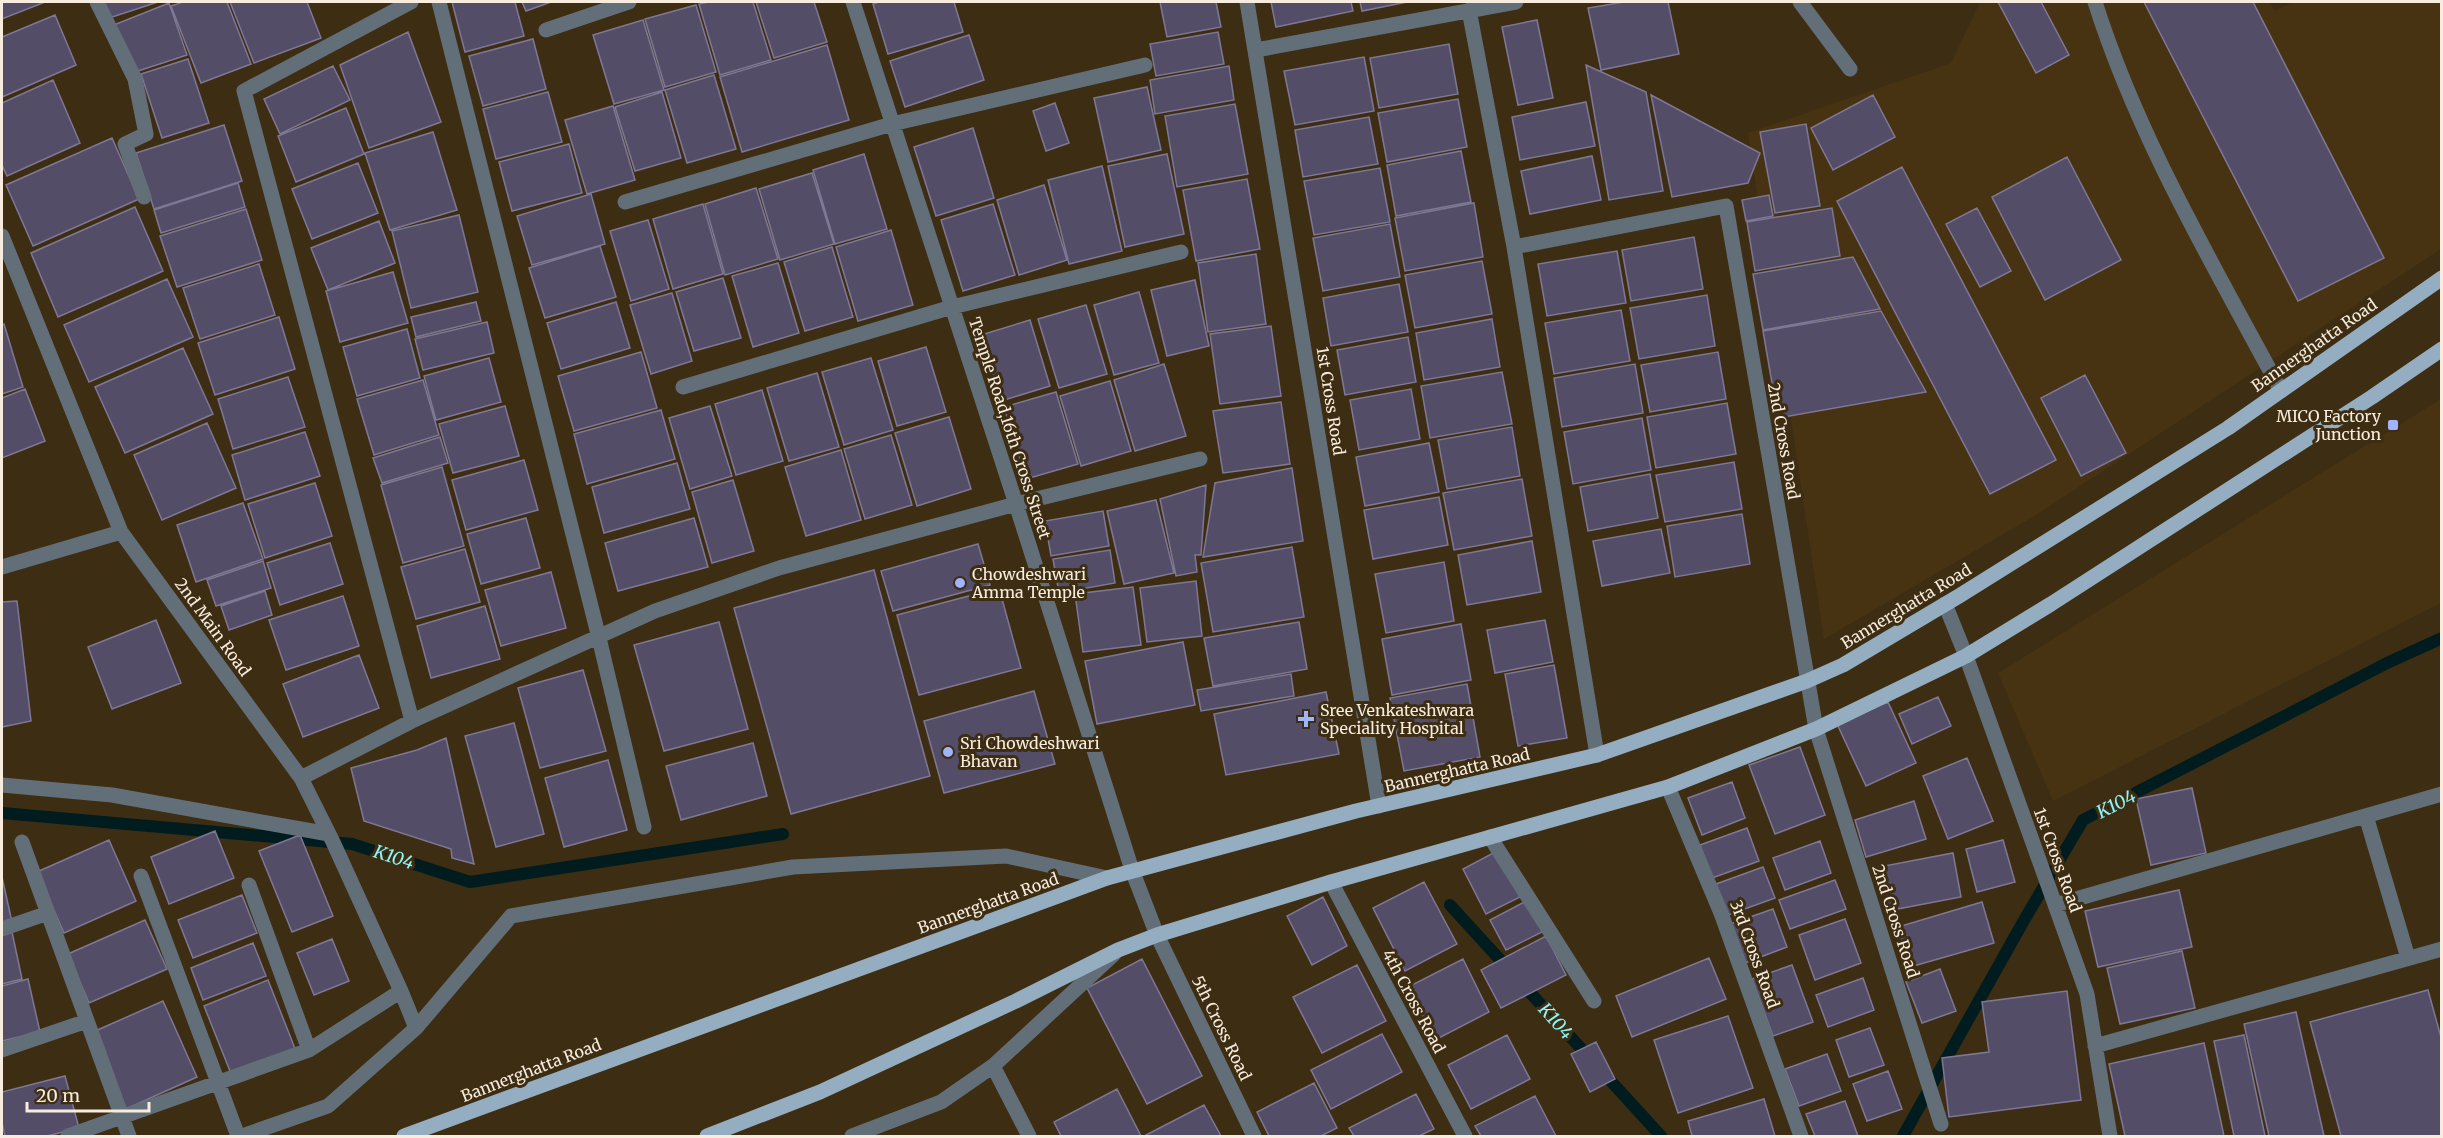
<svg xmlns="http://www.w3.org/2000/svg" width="2443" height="1138" viewBox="0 0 2443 1138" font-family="Merriweather,serif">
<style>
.built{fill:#473312}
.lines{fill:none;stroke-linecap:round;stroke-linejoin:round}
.stream{stroke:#001c1e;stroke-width:12}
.building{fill:#534d68;stroke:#7e7895;stroke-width:1.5}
.minor{stroke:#636f78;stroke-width:15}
.major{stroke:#94adc0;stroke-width:15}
.poi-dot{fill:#a0b3fd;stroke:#3d2d13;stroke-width:2}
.labels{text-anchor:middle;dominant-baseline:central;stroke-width:6;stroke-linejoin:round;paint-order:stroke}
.street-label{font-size:16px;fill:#f7ecdd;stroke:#3d2d13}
.poi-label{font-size:16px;fill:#f7ecdd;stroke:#3d2d13;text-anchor:start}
.water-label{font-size:18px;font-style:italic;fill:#8ef5fa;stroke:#3d2d13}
</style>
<rect width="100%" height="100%" fill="#3d2d13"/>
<path class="built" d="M 1980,2 L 2269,2 L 2275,11 L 2292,2 L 2441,2 L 2441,249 L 2036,515 L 1824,639 L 1748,133 L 1951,63 Z
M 2441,399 L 2441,603 L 2053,801 L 1998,673 Z"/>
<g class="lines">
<path class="stream" d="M 2,813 L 352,844 L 470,882 L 783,834
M 1450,905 L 1661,1136
M 1903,1136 L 2023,922 L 2083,820 L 2387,663 L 2442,638"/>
</g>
<path class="building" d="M 2,2 L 45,2 L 2,19 Z
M 102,2 L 158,2 L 109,18 Z
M 183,2 L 227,2 L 251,64 L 201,83 L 171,6 Z
M 230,2 L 307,2 L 321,38 L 254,63 Z
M 452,2 L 515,2 L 524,36 L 465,52 Z
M 522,2 L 551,2 L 526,11 Z
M 709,2 L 753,2 L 771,60 L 720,75 L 699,4 Z
M 756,2 L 814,2 L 827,42 L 774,58 Z
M 879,2 L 954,2 L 963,32 L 888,54 L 873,4 Z
M 1160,2 L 1216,2 L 1221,27 L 1167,37 Z
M 1271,2 L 1351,2 L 1353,11 L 1276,27 Z
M 1360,2 L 1407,2 L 1362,11 Z
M 1624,2 L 1668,2 L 1679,54 L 1601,70 L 1588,8 Z
M 1998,2 L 2041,2 L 2069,55 L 2036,73 Z
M 2144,2 L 2253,2 L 2384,258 L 2298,301 Z
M 169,3 L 187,55 L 138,71 L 114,25 Z
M 696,5 L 716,72 L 665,87 L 645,19 Z
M 55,15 L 76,65 L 2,97 L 2,37 Z
M 643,20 L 664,90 L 614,104 L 593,35 Z
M 1537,20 L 1553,98 L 1518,105 L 1502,27 Z
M 408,32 L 441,122 L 369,148 L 340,65 Z
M 1218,32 L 1224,64 L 1156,76 L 1150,44 Z
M 969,35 L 984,80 L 905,107 L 890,61 Z
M 533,39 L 546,89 L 483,106 L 469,56 Z
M 1449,44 L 1458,94 L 1379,108 L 1370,58 Z
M 827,45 L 849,120 L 742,152 L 720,77 Z
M 1364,57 L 1374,111 L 1295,125 L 1284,71 Z
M 188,59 L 209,123 L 162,138 L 141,74 Z
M 1586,65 L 1646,92 L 1663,191 L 1609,200 Z
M 333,66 L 350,100 L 280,134 L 264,99 Z
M 1229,66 L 1234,100 L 1155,114 L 1150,80 Z
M 714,75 L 736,149 L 687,163 L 665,90 Z
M 53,80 L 80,143 L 7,176 L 2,165 L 2,103 Z
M 1147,87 L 1161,150 L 1108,162 L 1094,98 Z
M 548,92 L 562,142 L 496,159 L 483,109 Z
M 662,92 L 681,158 L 635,171 L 615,107 Z
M 1651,95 L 1760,153 L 1748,183 L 1672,197 Z
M 1873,95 L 1895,137 L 1833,170 L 1811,128 Z
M 1458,99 L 1467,147 L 1387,162 L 1378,113 Z
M 1586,102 L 1595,146 L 1520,160 L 1512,117 Z
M 1055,103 L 1069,143 L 1046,151 L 1033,111 Z
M 1235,104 L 1248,174 L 1177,187 L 1165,116 Z
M 613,106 L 635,180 L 587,194 L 565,120 Z
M 346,108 L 364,154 L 296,182 L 278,136 Z
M 1369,117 L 1378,164 L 1303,177 L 1295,130 Z
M 1806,124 L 1820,206 L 1775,213 L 1760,132 Z
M 224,125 L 242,181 L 154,209 L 136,153 Z
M 973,128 L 994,198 L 936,216 L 914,147 Z
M 433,132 L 457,210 L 390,230 L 365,153 Z
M 112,138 L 139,199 L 33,246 L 6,185 Z
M 569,144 L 582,193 L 512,211 L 499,162 Z
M 1461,151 L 1471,202 L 1396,216 L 1387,165 Z
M 864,154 L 887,229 L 835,244 L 813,170 Z
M 1167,154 L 1184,234 L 1125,247 L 1108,166 Z
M 1592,156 L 1601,200 L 1530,214 L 1521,171 Z
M 2067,157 L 2121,260 L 2045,300 L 1992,197 Z
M 358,163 L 378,213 L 312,239 L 292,189 Z
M 1102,166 L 1122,251 L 1069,264 L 1048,180 Z
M 1902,167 L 2056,460 L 1990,494 L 1837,201 Z
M 1380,168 L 1390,222 L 1314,235 L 1304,181 Z
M 812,173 L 834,244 L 780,260 L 759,189 Z
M 1247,179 L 1260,249 L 1196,261 L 1183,190 Z
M 238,183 L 245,207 L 161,233 L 154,210 Z
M 1044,185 L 1067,260 L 1019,275 L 997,200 Z
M 756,188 L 778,259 L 725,275 L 705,204 Z
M 591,194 L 605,244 L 532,265 L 517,216 Z
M 1769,195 L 1773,216 L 1746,221 L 1742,200 Z
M 1474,203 L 1483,257 L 1405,271 L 1395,218 Z
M 703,204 L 723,274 L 673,289 L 653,219 Z
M 993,204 L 1015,275 L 963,291 L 941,220 Z
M 135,207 L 163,271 L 58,317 L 31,253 Z
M 1832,208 L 1840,256 L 1755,271 L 1747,222 Z
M 1977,208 L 2011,271 L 1980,287 L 1946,224 Z
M 246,209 L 262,260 L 177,287 L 160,236 Z
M 459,215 L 478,292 L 411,308 L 392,231 Z
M 648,220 L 669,289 L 631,301 L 610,231 Z
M 379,221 L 395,263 L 328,290 L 311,248 Z
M 1390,224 L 1400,277 L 1323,291 L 1313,238 Z
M 891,230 L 913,305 L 858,321 L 836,247 Z
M 1694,237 L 1703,289 L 1631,301 L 1622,250 Z
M 600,246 L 616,297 L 545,318 L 529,268 Z
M 832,247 L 853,317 L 805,331 L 784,262 Z
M 1617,251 L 1626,303 L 1547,316 L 1538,264 Z
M 1256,254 L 1266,324 L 1208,332 L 1198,263 Z
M 1853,257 L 1880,309 L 1763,330 L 1753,274 Z
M 1482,261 L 1492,314 L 1415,328 L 1405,275 Z
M 778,263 L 799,333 L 753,347 L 732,276 Z
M 259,264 L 275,315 L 200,339 L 183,288 Z
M 393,272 L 408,323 L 340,342 L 326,291 Z
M 723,278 L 741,338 L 694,351 L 676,292 Z
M 167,279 L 193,337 L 89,382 L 64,325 Z
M 1195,280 L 1209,346 L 1167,356 L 1151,290 Z
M 1399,284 L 1408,332 L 1331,346 L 1323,298 Z
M 1139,292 L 1159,363 L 1114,375 L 1094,305 Z
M 672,293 L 692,361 L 651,374 L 630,305 Z
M 1707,295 L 1715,346 L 1639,359 L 1630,308 Z
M 476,302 L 481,321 L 416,337 L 411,317 Z
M 616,302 L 630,348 L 561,369 L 547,323 Z
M 1086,305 L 1107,374 L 1059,388 L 1038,319 Z
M 1621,310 L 1630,361 L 1554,374 L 1545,323 Z
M 1881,311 L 1926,392 L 1778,418 L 1763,331 Z
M 279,317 L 295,369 L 215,395 L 198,343 Z
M 1492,319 L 1500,367 L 1424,380 L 1416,333 Z
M 1030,320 L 1050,386 L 1001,401 L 981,335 Z
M 487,322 L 494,353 L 423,370 L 415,339 Z
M 4,324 L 23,387 L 2,394 L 2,325 Z
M 1271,326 L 1281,396 L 1220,404 L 1210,334 Z
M 407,329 L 420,378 L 357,396 L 343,347 Z
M 1408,337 L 1416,382 L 1345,395 L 1337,350 Z
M 926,347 L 946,412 L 897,426 L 878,361 Z
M 183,348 L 213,414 L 125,453 L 95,387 Z
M 641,352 L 657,408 L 574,431 L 558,376 Z
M 1718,352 L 1726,399 L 1650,412 L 1641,365 Z
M 489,358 L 501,402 L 436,420 L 424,376 Z
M 871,358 L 893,430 L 844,445 L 822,372 Z
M 1164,364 L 1186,436 L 1135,451 L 1114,380 Z
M 1635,364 L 1643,413 L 1562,427 L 1554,378 Z
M 1502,372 L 1512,424 L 1430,438 L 1421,386 Z
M 817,373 L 839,447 L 789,461 L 767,388 Z
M 2085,375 L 2126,453 L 2081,476 L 2041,398 Z
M 288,377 L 305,427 L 233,449 L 218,399 Z
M 423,380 L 439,435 L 374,455 L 357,399 Z
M 1110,381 L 1131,451 L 1081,466 L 1060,396 Z
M 25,389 L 45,441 L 2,458 L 2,398 Z
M 1411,389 L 1420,439 L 1359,450 L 1350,400 Z
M 762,390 L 783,461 L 736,475 L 715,404 Z
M 1056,392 L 1078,464 L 1026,479 L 1004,407 Z
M 1281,402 L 1290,464 L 1223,473 L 1213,411 Z
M 1727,403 L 1736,454 L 1656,468 L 1647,417 Z
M 505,406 L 519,456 L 453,473 L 439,424 Z
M 710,406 L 732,476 L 690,489 L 669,418 Z
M 661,410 L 675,459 L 587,484 L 574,434 Z
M 949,417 L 971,489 L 917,506 L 895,433 Z
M 1642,418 L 1651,470 L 1573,484 L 1564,432 Z
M 207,423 L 236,488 L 162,520 L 134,455 Z
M 1512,427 L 1520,476 L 1447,489 L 1438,440 Z
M 305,432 L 320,476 L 245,500 L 232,455 Z
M 891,435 L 912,505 L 865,519 L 844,449 Z
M 440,437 L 448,463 L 382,483 L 373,458 Z
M 1429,443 L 1439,492 L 1365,506 L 1356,457 Z
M 841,450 L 861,520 L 806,536 L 785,467 Z
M 524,460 L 538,510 L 466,530 L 452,480 Z
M 1734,462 L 1742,509 L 1665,522 L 1656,475 Z
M 677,463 L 690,509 L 604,533 L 592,487 Z
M 442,467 L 464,546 L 403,563 L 381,485 Z
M 1292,468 L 1303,541 L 1203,557 L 1215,483 Z
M 1650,474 L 1658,518 L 1588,531 L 1580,487 Z
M 1522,479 L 1532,536 L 1454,550 L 1443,493 Z
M 733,480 L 754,551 L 712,563 L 692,492 Z
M 315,483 L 332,536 L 265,558 L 248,504 Z
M 1206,485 L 1201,555 L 1195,555 L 1197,572 L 1176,576 L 1160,499 Z
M 1439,497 L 1448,545 L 1373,559 L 1364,510 Z
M 1156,500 L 1174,573 L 1124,584 L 1107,511 Z
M 243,503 L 263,559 L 196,582 L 177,525 Z
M 1103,511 L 1109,546 L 1051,556 L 1045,521 Z
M 1742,514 L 1750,564 L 1675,577 L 1667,526 Z
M 526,518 L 540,568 L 481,584 L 467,534 Z
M 694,518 L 708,567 L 618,591 L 605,543 Z
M 1661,529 L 1670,573 L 1602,586 L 1593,541 Z
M 1532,541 L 1541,592 L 1467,605 L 1458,555 Z
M 330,543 L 343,584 L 280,605 L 267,563 Z
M 978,544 L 990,585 L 893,611 L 881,571 Z
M 1292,547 L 1304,617 L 1213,632 L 1201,563 Z
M 465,549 L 480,602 L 416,619 L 401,567 Z
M 1110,550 L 1115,583 L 1059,593 L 1053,559 Z
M 263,561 L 271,588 L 216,606 L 207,580 Z
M 1444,562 L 1454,621 L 1386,633 L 1375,574 Z
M 874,570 L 930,776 L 791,814 L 734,608 Z
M 551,572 L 566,628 L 501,646 L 485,590 Z
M 1196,581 L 1202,636 L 1147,642 L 1140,588 Z
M 1133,587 L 1141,645 L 1083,652 L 1075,594 Z
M 999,588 L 1021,668 L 919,695 L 897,615 Z
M 265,591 L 272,615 L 229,630 L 221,606 Z
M 343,596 L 359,646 L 286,670 L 269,620 Z
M 17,601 L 31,721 L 2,727 L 2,602 Z
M 485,606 L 500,659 L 431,678 L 417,626 Z
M 156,620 L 181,683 L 112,709 L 88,647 Z
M 1545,620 L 1553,662 L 1495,673 L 1487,630 Z
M 719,622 L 748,729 L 664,751 L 634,645 Z
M 1299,622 L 1307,669 L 1213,686 L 1204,638 Z
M 1461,624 L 1471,680 L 1392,695 L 1382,639 Z
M 1183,642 L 1195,705 L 1097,724 L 1085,661 Z
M 359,655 L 379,708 L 303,737 L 283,684 Z
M 1554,665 L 1567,738 L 1518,746 L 1505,674 Z
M 583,670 L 606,751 L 540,768 L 518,688 Z
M 1291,674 L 1294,696 L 1201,711 L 1197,690 Z
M 1467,684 L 1480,757 L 1404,771 L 1390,698 Z
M 1034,691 L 1055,764 L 944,793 L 924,721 Z
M 1326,692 L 1339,754 L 1226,775 L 1214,714 Z
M 1938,697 L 1951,726 L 1912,744 L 1899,714 Z
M 1888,702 L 1916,763 L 1866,786 L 1837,724 Z
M 514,723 L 544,834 L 496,847 L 465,736 Z
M 446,738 L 474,864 L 452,858 L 451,849 L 364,821 L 351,768 L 417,750 Z
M 753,743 L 767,796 L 681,820 L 666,766 Z
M 1800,747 L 1825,815 L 1775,834 L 1749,765 Z
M 1967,758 L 1993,821 L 1948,839 L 1923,776 Z
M 608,760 L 627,830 L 564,847 L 545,778 Z
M 1732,782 L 1745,818 L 1702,835 L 1688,798 Z
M 2192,788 L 2206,853 L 2151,865 L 2136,799 Z
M 1914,801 L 1926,839 L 1866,857 L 1855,820 Z
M 1747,828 L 1759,861 L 1712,878 L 1700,845 Z
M 215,831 L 234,878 L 169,904 L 151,857 Z
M 300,835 L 333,916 L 292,932 L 259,851 Z
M 109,840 L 136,901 L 64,933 L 37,872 Z
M 2003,840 L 2015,882 L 1977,892 L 1966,849 Z
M 1820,841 L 1831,873 L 1785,890 L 1773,858 Z
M 1497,851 L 1520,897 L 1486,914 L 1463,869 Z
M 1953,853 L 1961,897 L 1887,911 L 1879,867 Z
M 1763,867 L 1775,898 L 1728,915 L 1716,884 Z
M 2,877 L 12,922 L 2,925 Z
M 1835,880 L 1846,909 L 1790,929 L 1779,900 Z
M 1424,882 L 1457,944 L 1405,971 L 1373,908 Z
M 2179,890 L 2192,947 L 2098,967 L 2085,911 Z
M 242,895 L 257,933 L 193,958 L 178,920 Z
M 1323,897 L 1347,946 L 1312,965 L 1287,916 Z
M 1528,900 L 1544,931 L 1506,950 L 1490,920 Z
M 1982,902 L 1994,943 L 1910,967 L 1898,927 Z
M 1773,909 L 1787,947 L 1742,964 L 1727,925 Z
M 1845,919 L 1861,963 L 1815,980 L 1799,935 Z
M 145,920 L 167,969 L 89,1003 L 68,954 Z
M 12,932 L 22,979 L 2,984 L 2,935 Z
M 1546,936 L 1566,975 L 1501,1008 L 1481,970 Z
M 332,939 L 349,981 L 314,995 L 297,953 Z
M 253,943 L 266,976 L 203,1000 L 191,968 Z
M 2182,951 L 2195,1008 L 2120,1024 L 2107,968 Z
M 1709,958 L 1726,999 L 1632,1037 L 1616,996 Z
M 1142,959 L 1202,1076 L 1147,1104 L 1087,988 Z
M 1463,959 L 1489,1012 L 1435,1040 L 1408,987 Z
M 1357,965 L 1386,1021 L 1322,1053 L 1293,997 Z
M 1792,965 L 1813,1022 L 1773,1036 L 1752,979 Z
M 1940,969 L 1956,1011 L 1922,1023 L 1906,982 Z
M 1863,978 L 1874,1010 L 1828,1027 L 1816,995 Z
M 28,979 L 40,1032 L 2,1041 L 2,986 Z
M 268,980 L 296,1051 L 232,1076 L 204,1006 Z
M 2428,990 L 2442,1041 L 2442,1136 L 2341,1136 L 2310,1022 Z
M 2067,991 L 2081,1100 L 1949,1117 L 1942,1058 L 1989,1052 L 1982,1002 Z
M 163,1001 L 197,1077 L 126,1109 L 93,1032 Z
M 2296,1012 L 2324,1136 L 2269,1136 L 2244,1024 Z
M 1728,1016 L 1753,1088 L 1678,1113 L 1654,1040 Z
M 1870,1028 L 1884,1065 L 1849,1077 L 1836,1040 Z
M 1382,1034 L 1402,1072 L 1331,1109 L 1311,1070 Z
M 1507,1035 L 1530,1079 L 1471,1109 L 1448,1065 Z
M 2244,1035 L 2265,1136 L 2234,1136 L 2214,1041 Z
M 1596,1042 L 1615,1079 L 1590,1092 L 1571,1054 Z
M 2204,1043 L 2224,1136 L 2125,1136 L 2109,1064 Z
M 1827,1054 L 1841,1091 L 1799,1106 L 1785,1069 Z
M 1888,1071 L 1902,1109 L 1867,1121 L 1853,1084 Z
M 65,1076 L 79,1128 L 47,1136 L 5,1136 L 2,1123 L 2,1092 Z
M 1314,1083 L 1337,1128 L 1321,1136 L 1269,1136 L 1257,1112 Z
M 1117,1089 L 1141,1136 L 1061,1136 L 1054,1122 Z
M 1416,1094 L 1434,1129 L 1419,1136 L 1354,1136 L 1349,1128 Z
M 1535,1096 L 1556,1136 L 1481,1136 L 1475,1126 Z
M 1764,1099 L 1775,1136 L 1692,1136 L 1688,1121 Z
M 1845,1101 L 1858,1136 L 1815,1136 L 1806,1114 Z
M 1204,1105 L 1221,1136 L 1147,1136 L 1146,1135 Z"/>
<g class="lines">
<path class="minor" d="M 97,2 L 135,79 L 146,134 L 125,144 L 144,197
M 411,2 L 244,91 L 412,721
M 439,2 L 599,638 L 644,827
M 853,2 L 1016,504 L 1132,870 L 1157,935 L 1254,1136
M 1247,2 L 1379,806
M 1800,2 L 1850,69
M 2095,2 C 2138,138 2213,264 2281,391
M 1469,10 L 1514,247 L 1597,755
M 546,30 L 629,2
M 1256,50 L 1516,2
M 625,202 L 892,124 L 1145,65
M 2,236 L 121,532 L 301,778 L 333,842 L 401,991 L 416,1028
M 1514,247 L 1726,206 L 1816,729 L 1941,1124
M 683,387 L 952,307 L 1181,252
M 2,567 L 121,532
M 1945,604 L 1966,656 L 2087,994 L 2110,1136
M 301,778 L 412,721 L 655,611 L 779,568 L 1016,504 L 1200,459
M 2,785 L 112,795 L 329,834
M 1668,787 L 1721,913 L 1801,1136
M 2366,816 L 2408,958
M 1490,837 L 1594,1001
M 22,842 L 129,1136
M 141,876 L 238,1136
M 1331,882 L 1465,1136
M 249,885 L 309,1050
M 2055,905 L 2442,794
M 2,929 L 48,913
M 2095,1046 L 2442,949
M 2,1050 L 87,1021
M 993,1066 L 1029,1136
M 68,1136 L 309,1050 L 401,991
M 242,1136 L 328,1106 L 416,1028 L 511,916 L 793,867 L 1006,856 L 1107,878
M 852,1136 L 941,1102 L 993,1066 L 1114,954"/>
<path class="major" d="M 404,1136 L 1107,878 L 1356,811 L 1597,755 L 1807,681 L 1843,665 L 1959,596 L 2228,428 L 2442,278
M 707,1136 L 820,1092 L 1016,1001 L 1118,950 L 1157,935 L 1331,882 L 1668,787 L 1816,729 L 1966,656 L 2051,604 L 2372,397 L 2442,349"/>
</g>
<g class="poi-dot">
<rect x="2387" y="419" width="12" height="12" rx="3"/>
<circle cx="960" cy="583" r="6"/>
<path d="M1303 710h6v6h6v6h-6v6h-6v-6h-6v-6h6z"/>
<circle cx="948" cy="752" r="6"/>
</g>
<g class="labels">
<g class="street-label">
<text transform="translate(2314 345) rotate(-35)">Bannerghatta Road</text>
<text transform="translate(1331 401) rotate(81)">1st Cross Road</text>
<text transform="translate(1010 428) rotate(72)">Temple Road,16th Cross Street</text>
<text transform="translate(1784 441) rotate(80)">2nd Cross Road</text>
<text transform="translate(1906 606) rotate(-31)">Bannerghatta Road</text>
<text transform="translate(213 627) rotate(54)">2nd Main Road</text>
<text transform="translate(1457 770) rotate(-13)">Bannerghatta Road</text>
<text transform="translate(2058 860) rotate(70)">1st Cross Road</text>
<text transform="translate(988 903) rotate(-20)">Bannerghatta Road</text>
<text transform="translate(1896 921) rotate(72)">2nd Cross Road</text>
<text transform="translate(1755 954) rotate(70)">3rd Cross Road</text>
<text transform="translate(1414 1001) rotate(62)">4th Cross Road</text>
<text transform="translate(1222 1028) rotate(64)">5th Cross Road</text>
<text transform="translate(531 1070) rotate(-21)">Bannerghatta Road</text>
</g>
<g class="poi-label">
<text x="2381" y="416" text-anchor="end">MICO Factory<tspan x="2381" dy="18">Junction</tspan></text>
<text x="972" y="574">Chowdeshwari<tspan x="972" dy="18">Amma Temple</tspan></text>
<text x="1320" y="710">Sree Venkateshwara<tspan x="1320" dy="18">Speciality Hospital</tspan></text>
<text x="960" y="743">Sri Chowdeshwari<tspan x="960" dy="18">Bhavan</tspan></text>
</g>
<g class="water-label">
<text transform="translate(2116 804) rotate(-27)">K104</text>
<text transform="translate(394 857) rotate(18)">K104</text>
<text transform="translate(1556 1021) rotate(48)">K104</text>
</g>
</g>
<rect width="2443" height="1138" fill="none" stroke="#f7ecdd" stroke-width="6"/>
<path d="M27 1102v9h122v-9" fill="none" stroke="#f7ecdd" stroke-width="3"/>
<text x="36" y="1102" font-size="18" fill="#f7ecdd" stroke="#3d2d13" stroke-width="4.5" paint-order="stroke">20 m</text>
</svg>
